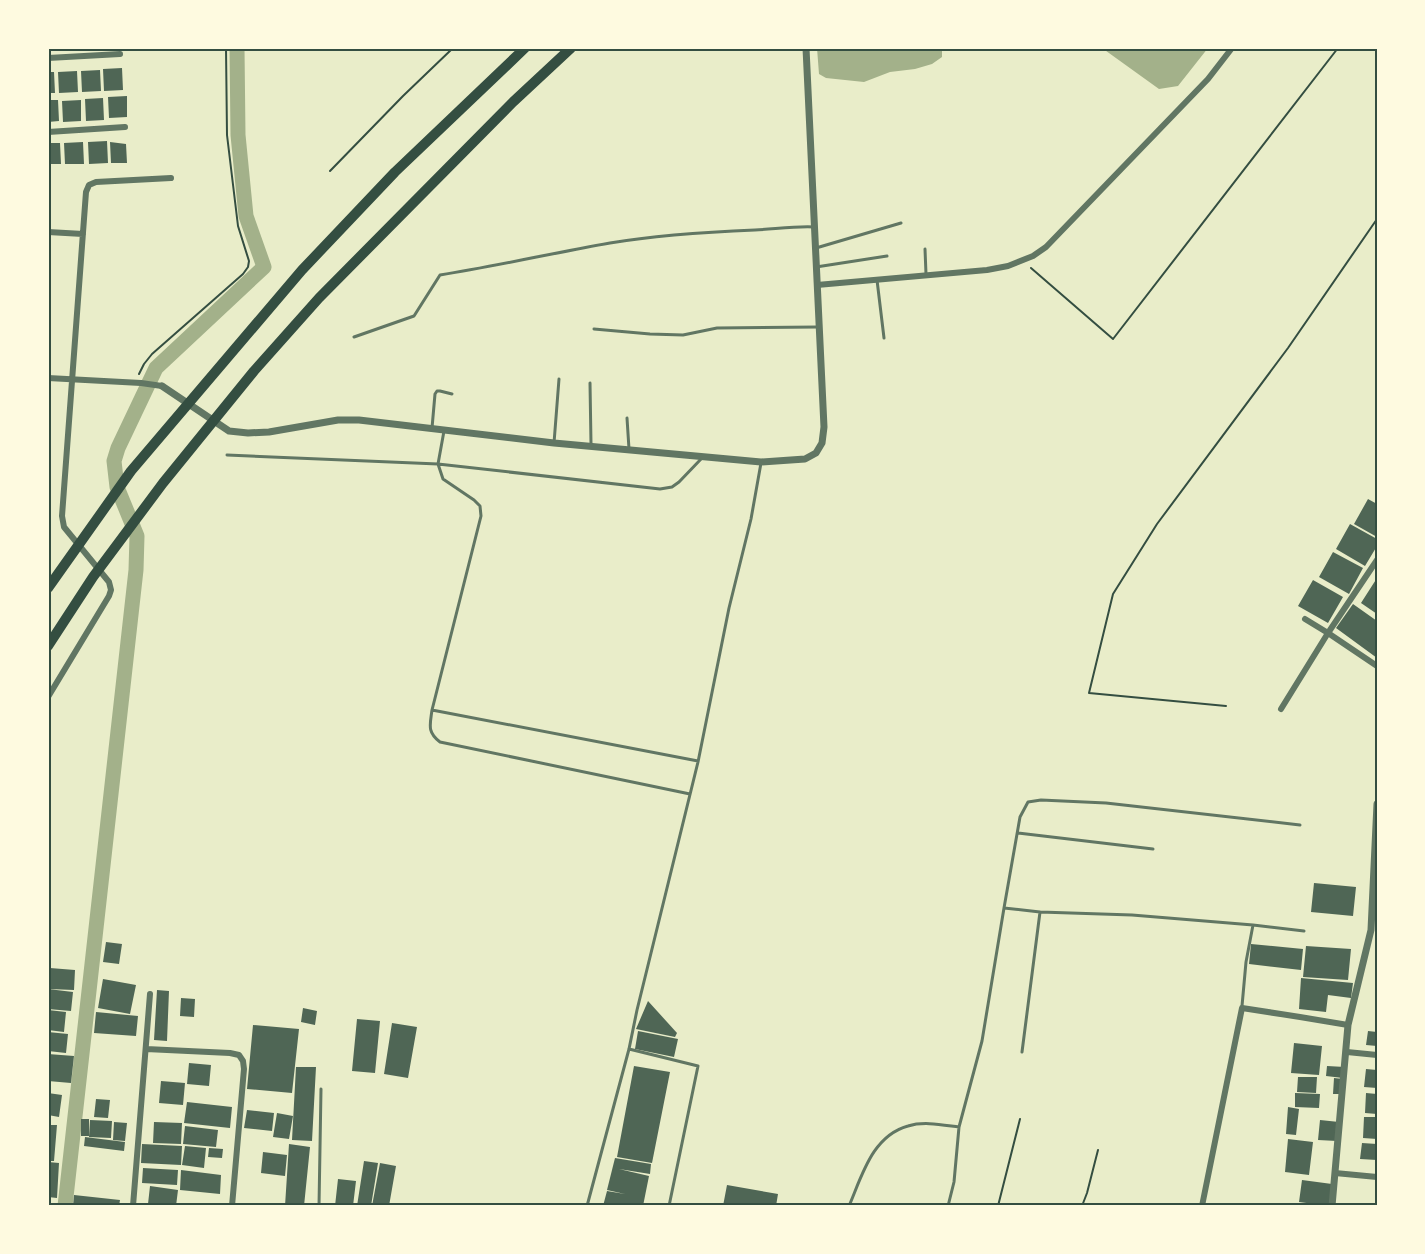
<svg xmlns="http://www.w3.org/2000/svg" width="1425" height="1254" viewBox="0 0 1425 1254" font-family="Spectral,serif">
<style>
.water{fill:#a3b18a}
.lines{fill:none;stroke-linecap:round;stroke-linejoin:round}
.canal{stroke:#a3b18a;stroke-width:15}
.building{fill:#4f6655}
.path{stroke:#344e41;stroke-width:2}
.service{stroke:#617663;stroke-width:3}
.minor{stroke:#617663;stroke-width:6}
.tertiary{stroke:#617663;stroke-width:7}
.motorway{stroke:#344e41;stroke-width:10}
.neatline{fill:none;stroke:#344e41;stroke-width:2}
</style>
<rect width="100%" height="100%" fill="#e9edc9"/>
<path class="water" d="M 817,48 L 942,48 L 942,57 L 932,64 L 915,69 L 890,72 L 864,82 L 826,78 L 819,74 Z
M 1102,48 L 1208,48 L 1178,86 L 1159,89 Z"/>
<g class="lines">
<path class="canal" d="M 65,1206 L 136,570 L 137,536 L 117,487 L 114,461 L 118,448 L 156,368 L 264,267 L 246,216 L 238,135 L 237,48"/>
</g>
<path class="building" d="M 122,68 L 123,90 L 104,91 L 103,69 Z
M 100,70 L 101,91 L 82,92 L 81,71 Z
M 77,71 L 78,92 L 59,93 L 58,72 Z
M 48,72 L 54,72 L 55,93 L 48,93 Z
M 127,96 L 127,117 L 109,118 L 108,97 Z
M 103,98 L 104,120 L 86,121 L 85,99 Z
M 48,100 L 58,100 L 59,121 L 48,122 Z
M 81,100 L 81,121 L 63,122 L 62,101 Z
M 107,141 L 108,163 L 89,164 L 88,142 Z
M 83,142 L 84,164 L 65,164 L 64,143 Z
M 110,142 L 126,144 L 127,163 L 111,163 Z
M 48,143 L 60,143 L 61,164 L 48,164 Z
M 1368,499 L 1377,504 L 1377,537 L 1354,524 Z
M 1350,524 L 1377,539 L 1377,546 L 1365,566 L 1336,549 Z
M 1333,552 L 1363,568 L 1349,594 L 1319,577 Z
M 1377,578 L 1377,614 L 1361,603 Z
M 1313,580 L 1343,597 L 1328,623 L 1298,606 Z
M 1353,604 L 1377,621 L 1377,658 L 1336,628 Z
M 1314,883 L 1356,887 L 1353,916 L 1311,912 Z
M 106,942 L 122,944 L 119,964 L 103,962 Z
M 1251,944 L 1303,949 L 1301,970 L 1249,964 Z
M 1306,946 L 1351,949 L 1348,980 L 1303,977 Z
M 50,968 L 75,970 L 74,990 L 49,989 Z
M 1301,978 L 1353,983 L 1351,998 L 1328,995 L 1326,1012 L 1299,1009 Z
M 103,979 L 136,985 L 130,1014 L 98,1008 Z
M 48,989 L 73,992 L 71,1011 L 48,1009 Z
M 157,990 L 169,991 L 167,1041 L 154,1040 Z
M 181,998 L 195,999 L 194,1017 L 180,1016 Z
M 648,1001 L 677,1033 L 675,1037 L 636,1029 Z
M 303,1008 L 317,1011 L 315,1025 L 301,1022 Z
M 48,1010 L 66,1012 L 64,1032 L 48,1030 Z
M 96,1012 L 138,1016 L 136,1036 L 94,1033 Z
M 357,1019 L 380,1021 L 375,1073 L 352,1071 Z
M 392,1023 L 417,1027 L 408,1078 L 384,1074 Z
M 253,1025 L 299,1029 L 292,1093 L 247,1089 Z
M 638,1031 L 678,1039 L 674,1057 L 635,1049 Z
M 1368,1031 L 1377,1032 L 1377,1046 L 1366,1045 Z
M 48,1032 L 68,1034 L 66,1053 L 48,1051 Z
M 1294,1043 L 1322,1046 L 1319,1075 L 1291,1073 Z
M 48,1054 L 74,1056 L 71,1083 L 48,1081 Z
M 189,1063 L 211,1065 L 209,1086 L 187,1084 Z
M 634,1066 L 670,1072 L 652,1163 L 617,1157 Z
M 1327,1066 L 1345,1067 L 1343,1078 L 1326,1076 Z
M 296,1067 L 316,1067 L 312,1141 L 292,1140 Z
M 1366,1069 L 1377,1070 L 1377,1088 L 1364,1087 Z
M 1298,1077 L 1317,1077 L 1316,1093 L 1297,1092 Z
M 1334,1078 L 1343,1079 L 1342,1094 L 1333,1094 Z
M 161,1081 L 185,1083 L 183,1105 L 159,1103 Z
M 48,1093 L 62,1095 L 59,1117 L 48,1115 Z
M 1295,1093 L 1320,1094 L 1319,1108 L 1295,1107 Z
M 1366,1093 L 1377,1094 L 1377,1114 L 1365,1113 Z
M 96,1099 L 110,1100 L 108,1118 L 94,1117 Z
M 187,1102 L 232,1107 L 230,1128 L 184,1123 Z
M 1288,1107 L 1299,1109 L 1296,1135 L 1286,1134 Z
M 247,1110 L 274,1113 L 272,1131 L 244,1128 Z
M 277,1113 L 293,1116 L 289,1139 L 273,1137 Z
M 1364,1117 L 1377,1117 L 1377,1139 L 1363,1138 Z
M 81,1119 L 89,1119 L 89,1136 L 81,1136 Z
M 90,1120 L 112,1121 L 111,1138 L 89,1137 Z
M 1320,1120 L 1339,1122 L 1337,1141 L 1318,1140 Z
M 114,1122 L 127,1123 L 125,1141 L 113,1140 Z
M 154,1122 L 182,1123 L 181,1144 L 153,1143 Z
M 48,1125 L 57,1125 L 54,1161 L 48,1161 Z
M 185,1126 L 218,1130 L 216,1147 L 183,1144 Z
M 85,1137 L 125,1142 L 124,1151 L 84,1146 Z
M 1288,1139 L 1313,1142 L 1309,1175 L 1285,1172 Z
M 1362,1143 L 1377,1144 L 1377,1160 L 1360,1159 Z
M 142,1144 L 182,1146 L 181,1165 L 141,1163 Z
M 289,1144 L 310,1147 L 304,1206 L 285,1206 Z
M 185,1146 L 206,1148 L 204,1168 L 182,1165 Z
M 209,1148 L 223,1149 L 222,1158 L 208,1157 Z
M 263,1152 L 287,1155 L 285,1176 L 261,1173 Z
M 615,1158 L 651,1164 L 650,1174 L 619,1169 L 649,1176 L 643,1206 L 630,1206 L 616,1204 L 616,1206 L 603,1206 L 607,1191 L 625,1194 L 607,1190 Z
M 364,1161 L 378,1163 L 371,1206 L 357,1206 Z
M 48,1162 L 59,1163 L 57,1198 L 48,1197 Z
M 380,1163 L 396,1166 L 389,1206 L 372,1206 Z
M 143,1168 L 178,1170 L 177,1185 L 142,1183 Z
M 181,1170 L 221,1175 L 220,1194 L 180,1190 Z
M 338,1179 L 356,1181 L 353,1206 L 335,1206 Z
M 1302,1180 L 1332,1184 L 1329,1206 L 1299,1202 Z
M 727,1185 L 778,1194 L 776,1206 L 723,1206 Z
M 150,1186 L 178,1190 L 176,1206 L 148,1204 Z
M 74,1195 L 120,1200 L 119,1206 L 73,1206 Z"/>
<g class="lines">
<path class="path" d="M 330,171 L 403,96 L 453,48
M 1031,268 L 1113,339 L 1338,48
M 139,374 L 144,364 L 152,354 L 243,274 L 248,267 L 249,261 L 238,226 L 227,135 L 226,48
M 1226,706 L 1089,693 L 1113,594 L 1157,524 L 1288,348 L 1377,219
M 998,1206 L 1020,1119
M 1082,1206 L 1087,1193 L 1098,1150"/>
<path class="service" d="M 816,248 L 901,223
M 925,249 L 926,274
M 816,267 L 887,256
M 877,280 L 884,338
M 594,329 L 650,334 L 683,335 L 717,328 L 818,327
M 354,337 L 414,316 L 440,275 C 497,266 553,253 610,243 C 658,235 707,232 755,230 C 775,229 796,226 814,227
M 590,383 L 591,444
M 627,418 L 629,449
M 432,428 L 435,394 L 437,391 L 440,391 L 452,394
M 444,431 L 438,464 L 443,479 L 474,500 L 480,506 L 481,516 L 432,710 C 430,725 427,732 440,742 L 690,794
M 554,443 L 559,379
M 227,455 L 438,464 L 660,489 L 672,487 L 679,482 L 702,458
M 432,710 L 698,761
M 1018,833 L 1153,849
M 1004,908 L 1040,912 L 1132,915 L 1253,925
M 1242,1006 L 1246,962 L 1253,925 L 1304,931
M 629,1049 L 698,1066 L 669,1206
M 1022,1052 L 1040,912
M 319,1206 L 321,1089
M 587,1206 L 629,1049 L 637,1010 L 698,762 L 729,608 L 751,519 L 761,463
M 849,1206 C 862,1176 872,1136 908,1126 C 924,1121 943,1125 959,1127 L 982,1041 L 1004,908 L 1020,817 L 1028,802 L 1041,800 L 1106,803 L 1300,825
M 948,1206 L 954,1182 L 959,1127"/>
<path class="minor" d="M 48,58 L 120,54
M 48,132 L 125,127
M 48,232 L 83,234
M 817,285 L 987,270 L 1008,266 L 1033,256 L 1046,247 L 1208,79 L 1232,48
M 48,378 L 141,383 L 162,386
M 1377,560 L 1328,633 L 1377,666
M 48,697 L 109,596 L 111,590 L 109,582 L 64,527 L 62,516 L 86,192 L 89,185 L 96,182 L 171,178
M 1281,709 L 1328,633 L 1305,619
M 146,1049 L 230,1053 L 239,1055 L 243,1061 L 244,1069 L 232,1206
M 1347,1052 L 1377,1055
M 1335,1173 L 1377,1177
M 133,1206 L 150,994
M 1202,1206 L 1242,1008 L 1300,1017 L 1348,1025"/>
<path class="tertiary" d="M 162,386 L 229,431 L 248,433 L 269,432 L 338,420 L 359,420 L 554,443 L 761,462 L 805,459 L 816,453 L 822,443 L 824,427 L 806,48
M 1332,1206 L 1348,1025 L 1371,930 L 1377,804"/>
<path class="motorway" d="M 48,588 L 131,471 L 302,270 L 395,172 L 525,48
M 48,646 L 93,577 L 163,483 L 254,371 L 319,298 L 513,102 L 571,48"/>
</g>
<rect width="1425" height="1254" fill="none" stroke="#fefae0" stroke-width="99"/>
<rect x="50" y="50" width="1326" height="1154" class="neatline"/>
</svg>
